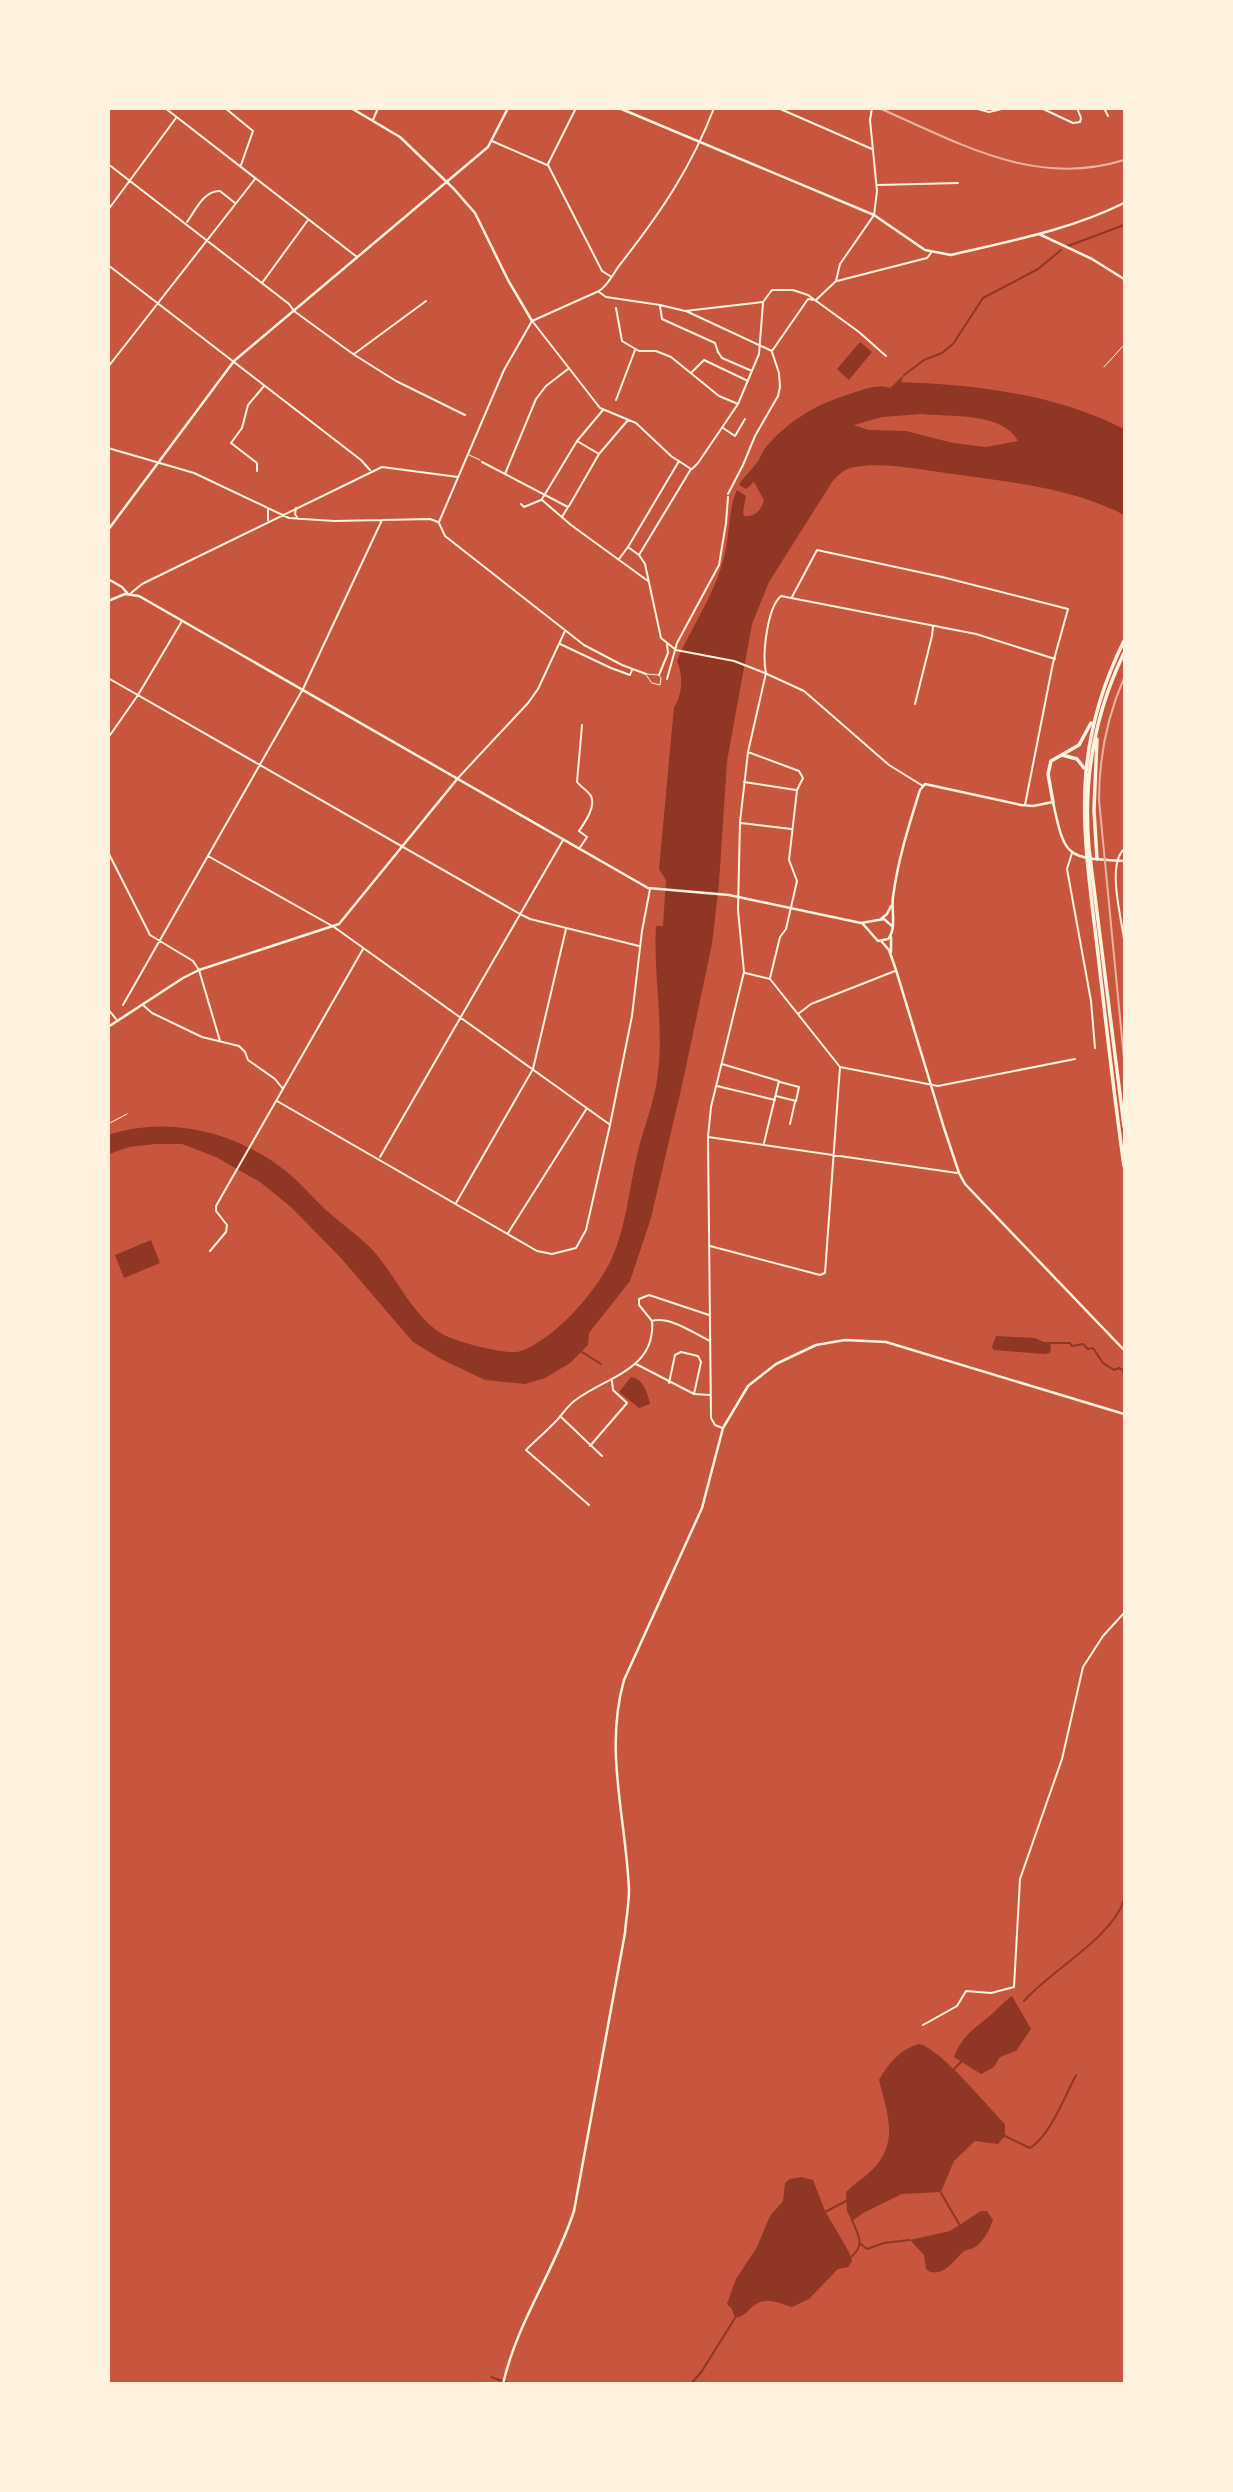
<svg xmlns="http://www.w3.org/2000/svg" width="1233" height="2492" viewBox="0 0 1233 2492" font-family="Jost,sans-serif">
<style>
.water{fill:#8f3625;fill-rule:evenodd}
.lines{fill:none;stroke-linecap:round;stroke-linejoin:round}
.stream{stroke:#8f3625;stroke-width:2}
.service{stroke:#fff3e0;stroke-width:1}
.pedestrian{stroke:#fff3e0;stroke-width:2}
.minor{stroke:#fff3e0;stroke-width:2}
.tertiary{stroke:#fff3e0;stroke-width:2.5}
.secondary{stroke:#fff3e0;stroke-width:2.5}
.trunk{stroke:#fff3e0;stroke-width:3.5}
.rail{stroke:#e9b49f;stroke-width:2}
</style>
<rect width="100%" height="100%" fill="#c8553d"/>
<path class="water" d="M 860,342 L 872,352 L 849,380 L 837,369 Z
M 904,375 L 901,382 C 978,385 1055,394 1124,429 L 1124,515 C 1069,486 1006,482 946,473 C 917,469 883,462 854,467 C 844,469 838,475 832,482 L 769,582 L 752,624 L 727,761 L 719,883 L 712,944 L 683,1081 L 651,1218 L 630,1281 L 589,1333 L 588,1345 L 570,1363 L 545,1378 L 525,1384 L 485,1380 L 441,1359 L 413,1342 L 341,1258 L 291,1207 L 260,1182 L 216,1157 L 182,1144 L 155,1144 L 129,1147 L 109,1154 L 108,1135 C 170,1115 237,1132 287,1172 C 303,1185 317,1203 333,1216 C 348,1229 363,1239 376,1254 C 398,1280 414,1318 444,1335 C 457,1342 509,1356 521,1351 C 555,1339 597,1291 612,1258 C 626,1226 629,1190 637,1155 C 643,1129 655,1101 658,1073 C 664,1024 653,975 656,926 L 663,926 L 666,880 L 659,869 L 674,707 C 683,695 683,674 677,661 C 691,628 713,597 723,561 C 730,539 728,508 737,490 L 746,496 L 743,512 L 744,516 C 756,517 761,510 764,500 L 754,482 L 746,489 L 739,485 C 744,476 749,473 755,465 C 760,460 762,452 766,447 C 790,419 819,403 853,393 C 866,389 877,384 890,388 ZM 921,414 C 950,417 1003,412 1018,441 L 986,447 L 953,443 L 906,431 L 869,430 L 854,425 L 882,417 Z
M 151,1240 L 160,1263 L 124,1278 L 115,1255 Z
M 996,1336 L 1035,1338 L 1051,1345 L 1050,1353 L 1044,1354 L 994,1350 L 992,1347 Z
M 631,1377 C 643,1378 648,1394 650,1404 L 639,1408 L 619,1392 Z
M 1012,1996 L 1031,2029 L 1016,2051 L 1000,2057 L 994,2067 L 981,2074 L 954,2057 C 961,2038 971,2031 986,2019 C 995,2012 1002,2003 1012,1996 Z
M 919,2044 C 939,2047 989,2108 1005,2124 L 1005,2136 L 998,2144 L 975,2141 L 954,2161 L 941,2192 L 902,2194 L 863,2213 L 852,2221 L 847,2211 L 846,2192 C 854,2184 864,2178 872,2170 C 900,2142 887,2113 879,2080 C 888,2063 901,2049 919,2044 Z
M 801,2177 L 813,2180 L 825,2211 L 849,2252 L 852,2261 L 848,2267 L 838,2269 L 809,2299 L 792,2307 C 782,2304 768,2297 758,2303 C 748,2308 747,2316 735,2318 L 732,2309 L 727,2304 L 736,2279 L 757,2247 L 770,2216 L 783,2201 L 785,2183 L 790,2179 Z
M 981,2211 L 987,2211 L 993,2220 C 990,2229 985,2238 978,2245 C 974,2249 967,2249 963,2252 C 952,2262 946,2275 930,2272 L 926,2269 L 924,2255 L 910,2240 L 950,2231 Z"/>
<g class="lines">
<path class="stream" d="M 1068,246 L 1124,225
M 904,375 L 924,360 L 942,353 L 953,344 L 983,298 L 1038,269 L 1061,250
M 1046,1343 L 1070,1343 L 1072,1346 L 1083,1344 L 1088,1349 L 1093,1348 L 1103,1363 L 1114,1370 L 1119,1368 L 1123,1370 L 1124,1375
M 582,1352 L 601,1364
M 1024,2001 C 1051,1970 1111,1939 1124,1900
M 954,2069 L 962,2061
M 1005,2136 L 1030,2148 C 1050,2136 1065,2096 1076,2075
M 941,2193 L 959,2224
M 825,2212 L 848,2200
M 861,2244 L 867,2249 L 884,2243 L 909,2240
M 851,2257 C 866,2245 858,2235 852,2220
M 491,2377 L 511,2384
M 691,2384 L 702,2371 L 735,2318"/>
<path class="service" d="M 1104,367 L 1124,345
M 469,455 L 480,460
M 646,674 L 659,675 L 661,678 L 660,685 L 652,683 Z
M 108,1124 L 127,1114"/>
<path class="pedestrian" d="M 616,308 L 622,341 L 639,351 L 656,351 L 671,357 L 719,396 L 738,404
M 718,352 L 722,358 L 752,371
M 691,373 L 704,360 L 748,381
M 616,400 L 635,350
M 723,428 L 735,436 L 745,419
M 482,462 L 568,507 L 562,517
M 692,469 L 698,463 L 738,404 L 759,354
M 505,474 L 536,399 L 546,386 L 568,369
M 728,494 L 743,465 L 755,436 L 778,396 L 780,387 L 779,373 L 772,352
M 542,499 L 577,441
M 542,500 L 571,525 L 648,581
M 521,504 L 524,507 L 541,500
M 569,506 L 599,454
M 639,555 L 645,564 L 661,638 L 676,650 L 734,661 L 765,673
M 619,559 L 628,547
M 560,644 L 611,668 L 630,675 L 632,670
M 659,675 L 668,653 L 667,644
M 667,679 L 677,643 L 719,565 L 726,523 L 728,497"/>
<path class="minor" d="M 165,108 L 357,257
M 225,108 L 253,131 L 241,165
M 778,108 L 872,149
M 974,108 L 989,112 L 1006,108
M 1041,108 L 1073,123 L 1080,122 L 1081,118 L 1077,108
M 1104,108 L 1108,116
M 373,120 L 378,108
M 492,141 L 547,165
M 108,164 L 289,304 L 294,311 L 353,354 L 396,381 L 465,415
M 548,164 L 576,108
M 548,165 L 602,271 L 610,276
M 878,185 L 958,183
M 108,210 L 176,118
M 187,222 C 195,211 204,190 220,191 L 235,203
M 108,265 L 361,460 L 370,470
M 837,281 L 927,258 L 931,253
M 262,283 L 308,220
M 599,292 L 606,297 L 660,305 L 685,311 L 763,302 L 772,290 L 793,290 L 808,295 L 859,332 L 886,356
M 816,300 L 836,281 L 840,264 L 874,215 L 877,191 L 870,120 L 872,108
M 660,306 L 662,319 L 715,343 L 718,352
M 686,311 L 772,351 L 808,299 L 813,300
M 533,322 L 600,408 L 636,423 L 671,456 L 691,469 L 639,555 L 628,547 L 679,461
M 354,354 L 426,301
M 759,354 L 763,303
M 108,367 L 255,179
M 603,410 L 577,441 L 599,454 L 628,420
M 108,448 L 194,473 L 289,518 L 334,521 L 430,519 L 438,522
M 257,471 L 257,463 L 231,443 L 242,428 L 248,405 L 264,386
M 268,508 L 268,520
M 296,508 L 295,514 L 298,519
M 439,522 L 504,370 L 532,321 L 599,291 C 609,285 614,271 622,262 C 661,212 691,168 714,108
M 439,523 L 445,536 L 584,645 L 622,665 L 646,674
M 131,593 L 142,584 L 382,467 L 458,477
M 792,597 L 817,550 L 942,577 L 1068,609 L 1053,663 L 1025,805
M 767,674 L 804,691 L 889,765 L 923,786
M 108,678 L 520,914 L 530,919 L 639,946
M 915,704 L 932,636 L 933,627
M 108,738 L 138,695 L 182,621
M 748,752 L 799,771 L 803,778 L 797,790 L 789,860 L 797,881 L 786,929 L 780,937 L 770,978
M 458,778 L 528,703 L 538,689 L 565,631
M 744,782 L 796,790
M 741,823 L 791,829
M 579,849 L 587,837 L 579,831 C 585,822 596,807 591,796 C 588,791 581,787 577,782 L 582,725
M 1124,849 C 1107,865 1121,916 1124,939
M 108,852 L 150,935 L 193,961 L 199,970 L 220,1041
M 1072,853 L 1067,869 L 1091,1001 L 1095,1048
M 208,856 L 334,927 L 609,1124
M 745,973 L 770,979
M 770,979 L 840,1067 L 938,1086 L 1075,1059
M 123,1005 L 303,689 L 382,520
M 143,1005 L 152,1013 L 202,1037 L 239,1046 L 245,1052 L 248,1060 L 275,1079 L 283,1089
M 108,1009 L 116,1019
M 798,1014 L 811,1004 L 895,971
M 722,1064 L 779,1081 L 764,1143
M 717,1086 L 775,1100
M 776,1096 L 796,1101 L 799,1087 L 780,1082
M 277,1101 L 537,1251 L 552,1254 L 576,1248 L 586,1230 L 610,1125 L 632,1016 L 642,931 L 650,889
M 790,1124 L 795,1102
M 708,1137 L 957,1173
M 380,1157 L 563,840
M 456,1203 L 533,1069 L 566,929
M 508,1233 L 587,1108
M 710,1246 L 820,1275 L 825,1273 L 840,1067
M 210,1251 L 226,1232 L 227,1225 L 216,1211 L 216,1206 L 363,949
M 652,1321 L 639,1305 L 639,1299 L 649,1295 L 709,1315
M 636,1364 L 694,1394 L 710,1395
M 669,1383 L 675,1355 L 681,1352 L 698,1356 L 701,1362 L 694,1394
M 560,1416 L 602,1456
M 722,1428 L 715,1425 L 711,1418 L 708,1137 L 711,1107 L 744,972 L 738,910 L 740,822 L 748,752 L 766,673 C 762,655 767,608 781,596 L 976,634 L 1055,659
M 590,1446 L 627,1403 L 613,1390 L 612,1381
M 589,1505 L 526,1450 C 537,1439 548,1430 558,1419 C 564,1412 569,1404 577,1399 C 607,1377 656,1369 652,1321 C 670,1316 693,1333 710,1341
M 923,2025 L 957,2006 L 966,1991 L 991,1993 L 1014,1987 L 1020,1879 L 1062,1759 L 1083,1667 L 1103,1636 L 1124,1613"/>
<path class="tertiary" d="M 351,108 L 400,137 L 454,189 L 475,213 L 508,280 L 532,321
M 619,108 L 874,215 L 925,250 L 951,255 C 1010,241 1070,230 1124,203
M 1039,234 L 1092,259 L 1124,279
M 108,530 L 234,361 L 488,147 L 508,108
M 108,579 L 122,587 L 128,594
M 882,942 L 889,950 L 896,970 L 944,1128 L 959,1173 L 965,1184 L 1124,1350
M 891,952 L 891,937
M 108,1027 L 183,978 L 199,970 L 339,924 L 458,778
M 503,2384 C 517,2322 555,2270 574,2211 L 625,1933 C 626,1919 629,1904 629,1890 C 626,1818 604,1751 624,1680 L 702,1508 L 723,1428 L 748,1386 L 776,1364 L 816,1345 L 845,1340 L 886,1342 L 1124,1414"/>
<path class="secondary" d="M 108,601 L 125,594 L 139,596 L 648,888 L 729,895 L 861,923 L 884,919 L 892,926
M 881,919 L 887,914 L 891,906
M 863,924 L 878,941 L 888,939 C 897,929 891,910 893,897 C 898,859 909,825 920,790 L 925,784 L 1021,805 L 1033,806 L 1053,802 C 1065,859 1067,858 1124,861"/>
<path class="trunk" d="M 1124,641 C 1068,754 1084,835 1098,954 C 1106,1024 1114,1095 1124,1166
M 1124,653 C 1094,715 1083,781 1089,849 L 1124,1126
M 1097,739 L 1094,810 L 1097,859
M 1062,755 L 1077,759 L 1084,768
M 1053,802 L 1048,774 L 1051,761 L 1079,745 L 1091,723"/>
<path class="rail" d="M 879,108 C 959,143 1035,188 1124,160
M 1124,678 C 1107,717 1099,757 1099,800 L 1124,1059"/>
</g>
<rect width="1233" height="2492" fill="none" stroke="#fff3e0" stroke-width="220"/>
</svg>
